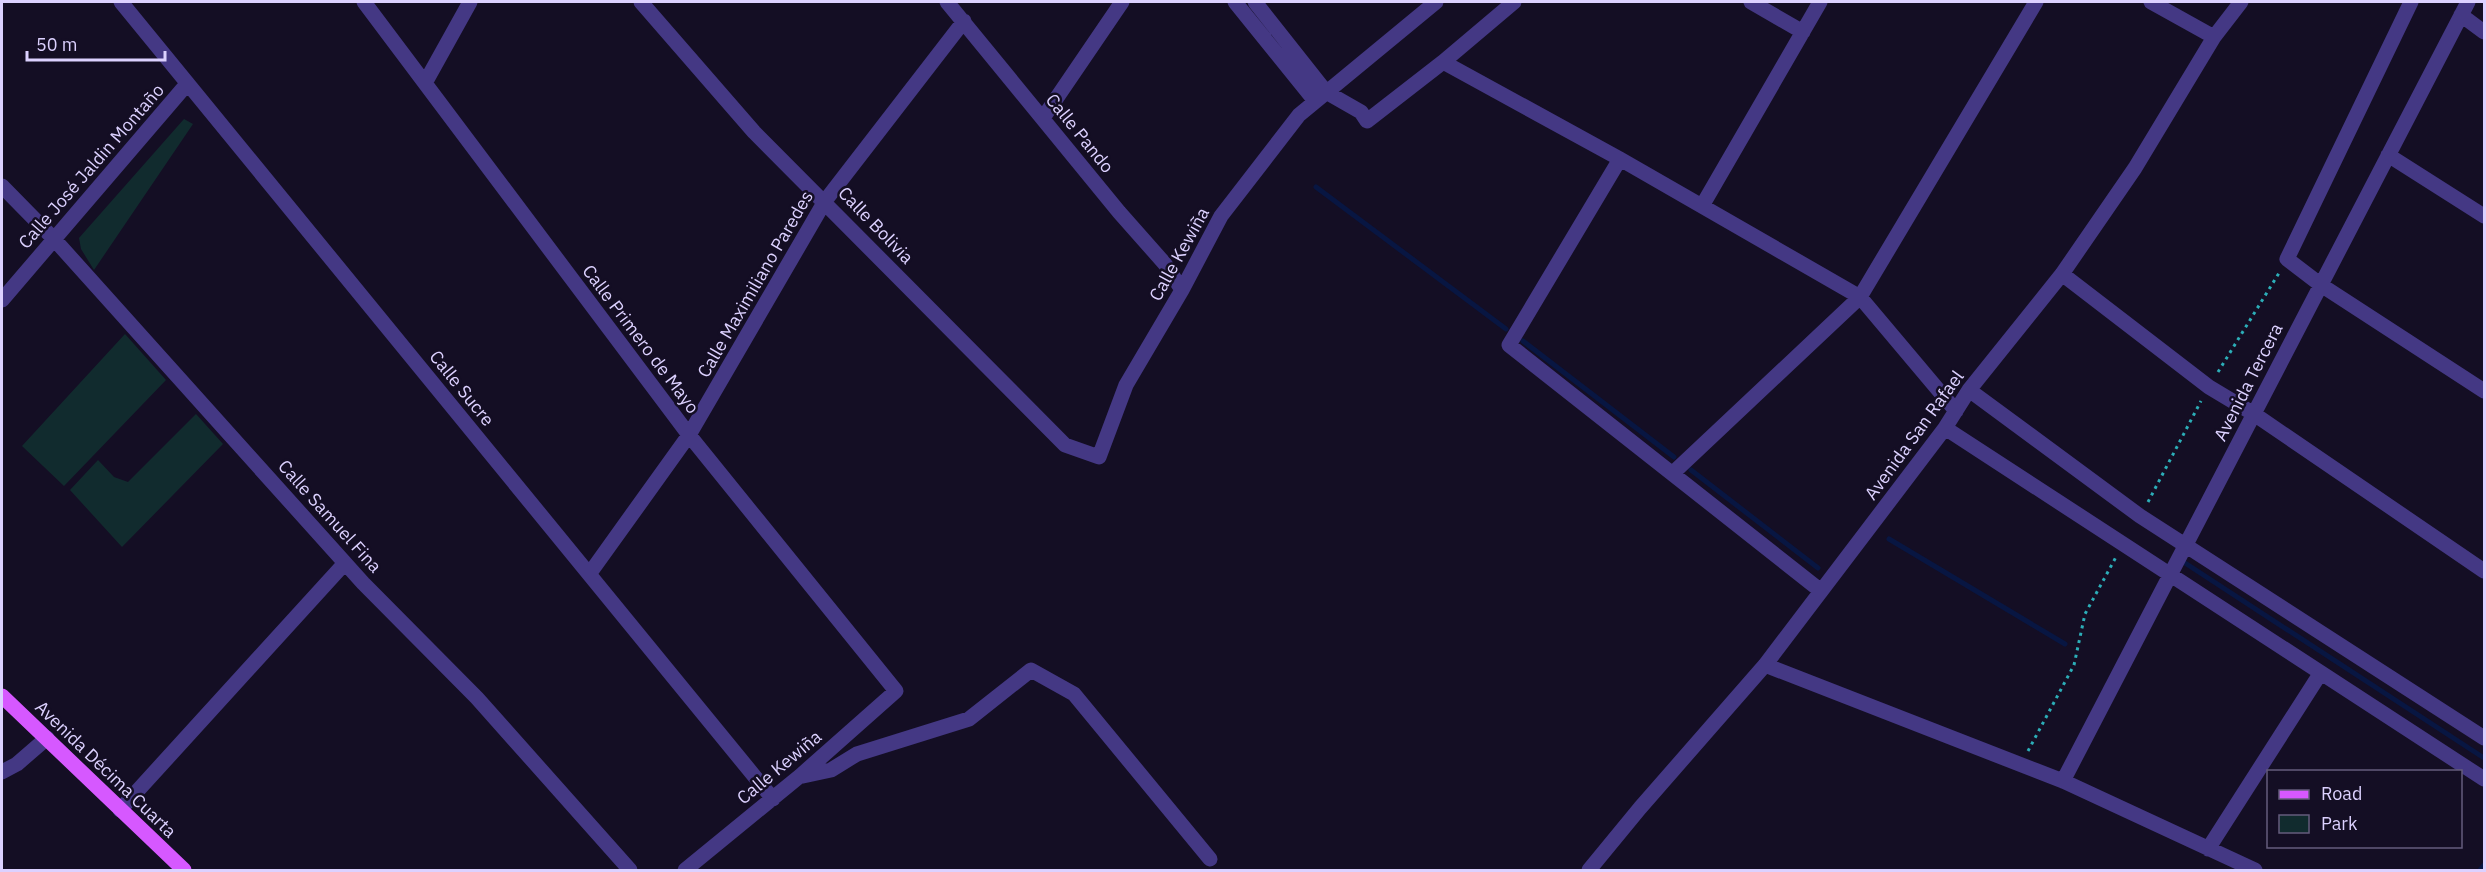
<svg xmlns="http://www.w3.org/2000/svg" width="2486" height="872" viewBox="0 0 2486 872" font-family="'IBM Plex Sans',sans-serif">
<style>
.green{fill:#112b2e}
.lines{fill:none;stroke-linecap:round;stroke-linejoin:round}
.stream{stroke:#081642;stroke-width:5}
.path{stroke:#2caeb8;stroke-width:3;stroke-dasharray:3 4.5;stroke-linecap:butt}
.minor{stroke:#443884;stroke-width:15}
.major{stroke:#d658ff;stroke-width:15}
.labels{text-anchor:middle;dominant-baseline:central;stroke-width:5;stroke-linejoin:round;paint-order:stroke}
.street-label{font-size:18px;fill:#dcd1ff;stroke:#140e24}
</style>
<rect width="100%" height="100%" fill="#140e24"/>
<path class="green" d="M 184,119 L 193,124 L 94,270 L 81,249 L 79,238 Z
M 125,334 L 166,380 L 64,486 L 22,446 Z
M 196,414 L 223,444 L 122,547 L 70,490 L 98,460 L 114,477 L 128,482 Z"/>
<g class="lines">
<path class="stream" d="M 1316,187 L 1506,329
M 1523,341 L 1674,457
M 1691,470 L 1818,568
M 1889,539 L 2065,644
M 2182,561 L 2484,758
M 2480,870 L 2484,865"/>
<path class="path" d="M 2218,372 L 2279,273
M 2148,502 L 2201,401
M 2028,751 L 2074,665 L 2085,614 L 2116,557"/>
<path class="minor" d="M 121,2 L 773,799
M 364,2 L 689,435 L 896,691 L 800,776 L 685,870
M 641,2 L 754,132 L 1065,445 L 1099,457 L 1126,385 L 1182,290 L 1221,216 L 1299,115 L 1436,2
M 947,2 L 1119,212 L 1165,264 L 1182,290
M 1235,2 L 1315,101
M 1255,2 L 1326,92 L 1361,112 L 1367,121 L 1443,62 L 1514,2
M 1751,2 L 1803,32
M 2151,2 L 2214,37
M 2411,2 L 2287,259 L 2321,285 L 2484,391
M 2461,15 L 2484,32
M 1443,62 L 1620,159 L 1860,297 L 1956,411
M 425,83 L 470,2
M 1043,118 L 1122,2
M 2388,155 L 2484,216
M 1620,159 L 1509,345 L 1821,591
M 2,186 L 54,239 L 363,583 L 477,698 L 630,870
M 1702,206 L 1820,2
M 2062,274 L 2209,387 L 2254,414 L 2484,571
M 2,300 L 187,84
M 1969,390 L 2140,516 L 2484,738
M 1945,428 L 2484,779
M 1673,473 L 1860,297 L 2036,2
M 590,573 L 689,435 L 825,201 L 964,21
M 1765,665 L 2063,781 L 2255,870
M 2,772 L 17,764 L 47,738
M 803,776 L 831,770 L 857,754 L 969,719 L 1031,670 L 1074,694 L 1210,859
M 2063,781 L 2468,2
M 120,810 L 345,563
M 2208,849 L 2320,674
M 1589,870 L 1640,808 L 1765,665 L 1945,428 L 1969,390 L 2062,274 L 2135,168 L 2214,37 L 2241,2"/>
<path class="major" d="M 2,696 L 184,870"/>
</g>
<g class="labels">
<g class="street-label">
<text transform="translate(1080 133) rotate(51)">Calle Pando</text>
<text transform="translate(91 166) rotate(-49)">Calle José Jaldin Montaño</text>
<text transform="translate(876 225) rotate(46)">Calle Bolivia</text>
<text transform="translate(1179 254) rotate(-61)">Calle Kewiña</text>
<text transform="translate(755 284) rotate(-60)">Calle Maximiliano Paredes</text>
<text transform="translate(641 339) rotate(53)">Calle Primero de Mayo</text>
<text transform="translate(2248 382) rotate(-63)">Avenida Tercera</text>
<text transform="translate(462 388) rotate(51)">Calle Sucre</text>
<text transform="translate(1914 435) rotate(-54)">Avenida San Rafael</text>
<text transform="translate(330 516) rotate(48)">Calle Samuel Fina</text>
<text transform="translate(779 767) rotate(-40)">Calle Kewiña</text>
<text transform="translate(106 769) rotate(44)">Avenida Décima Cuarta</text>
</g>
</g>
<rect width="2486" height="872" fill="none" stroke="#dcd1ff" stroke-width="6"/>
<rect x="2267" y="770" width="195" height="78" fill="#140e24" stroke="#645c7c" stroke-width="1.5"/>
<rect x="2279" y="790" width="30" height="9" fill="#d658ff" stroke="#645c7c" stroke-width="1.5"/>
<text x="2321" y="800" font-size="18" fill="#dcd1ff">Road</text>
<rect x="2279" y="815" width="30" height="18" fill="#112b2e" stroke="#645c7c" stroke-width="1.5"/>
<text x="2321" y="830" font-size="18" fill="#dcd1ff">Park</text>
<path d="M27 51v9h138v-9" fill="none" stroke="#dcd1ff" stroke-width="3"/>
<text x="36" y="51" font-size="18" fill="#dcd1ff" stroke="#140e24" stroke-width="4.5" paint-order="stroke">50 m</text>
</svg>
